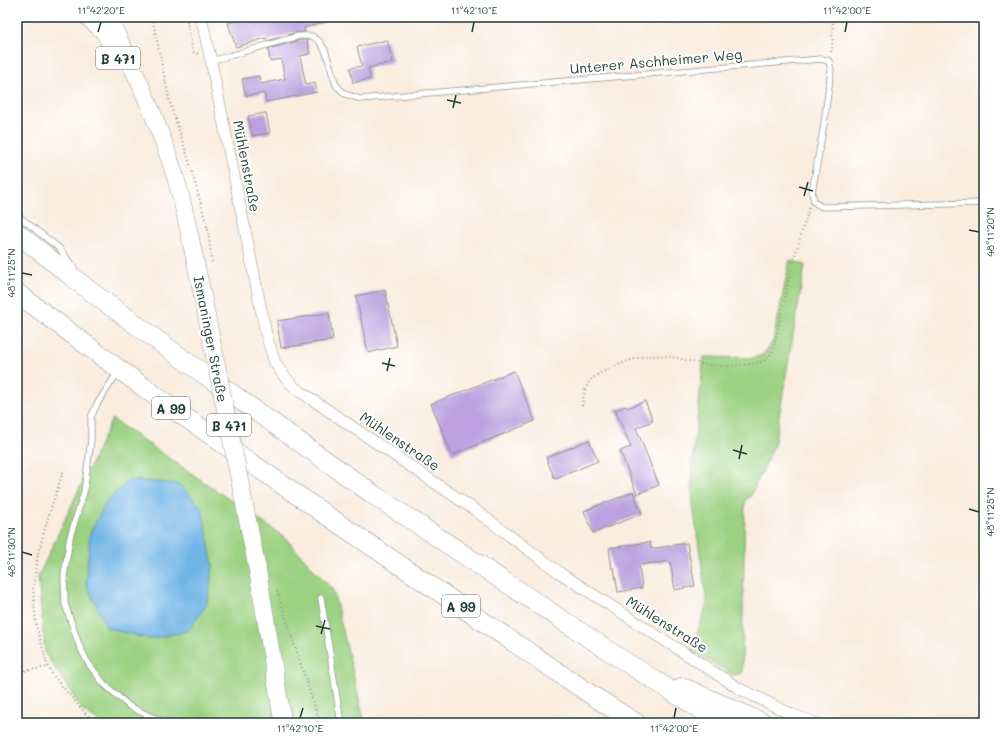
<svg xmlns="http://www.w3.org/2000/svg" width="1001" height="740" viewBox="0 0 1001 740" font-family="Mali,sans-serif">
<style>
.green{fill:#9cd182;stroke:#5e875b}
.water{fill:#6fb4e6;stroke:#47788d}
.building{fill:#bca0df}
.lines{fill:none;stroke-linecap:round;stroke-linejoin:round}
.service-casing{stroke:#8c9489;stroke-width:7}
.minor-casing{stroke:#8c9489;stroke-width:12}
.primary-casing{stroke:#8c9489;stroke-width:18}
.motorway-casing{stroke:#8c9489;stroke-width:20}
.path{stroke:#8c9489;stroke-width:2;stroke-dasharray:1 3;stroke-linecap:butt}
.service{stroke:#fff;stroke-width:5.5}
.minor{stroke:#fff;stroke-width:11}
.primary{stroke:#fff;stroke-width:17}
.motorway{stroke:#fff;stroke-width:19}
.primary-bridge-casing{stroke:#8c9489;stroke-width:18;stroke-linecap:butt}
.primary-bridge{stroke:#fff;stroke-width:17}
.ticks{fill:none;stroke:#1f3d34;stroke-width:1.5}
.labels{text-anchor:middle;dominant-baseline:central;stroke-width:4;stroke-linejoin:round;paint-order:stroke}
.shield{fill:#fff;stroke:#627771;stroke-width:1}
.shield-label{font-size:13px;font-weight:bold;fill:#1f3d34}
.street-label{font-size:14px;fill:#1f3d34;stroke:#fff}
.neatline{fill:none;stroke:#1f3d34;stroke-width:1.5}
.ticks-label{font-size:10px;text-anchor:middle;fill:#1f3d34}
</style>
<rect width="100%" height="100%" fill="#fff"/>
<filter id="ink" filterUnits="userSpaceOnUse"><feTurbulence type="fractalNoise" baseFrequency=".025" numOctaves="2"/><feDisplacementMap in="SourceGraphic" scale="8" xChannelSelector="R" yChannelSelector="G"/><feConvolveMatrix kernelMatrix="1 2 1 2 8 2 1 2 1" color-interpolation-filters="sRGB"/></filter>
<filter id="wash" filterUnits="userSpaceOnUse"><feTurbulence type="fractalNoise" baseFrequency=".012" numOctaves="4" result="noise"/><feDisplacementMap in="SourceGraphic" scale="16" xChannelSelector="R" yChannelSelector="G"/><feGaussianBlur stdDeviation="0.9" result="paint"/><feColorMatrix in="noise" values="0 0 0 0 0 0 0 0 0 0 0 0 0 0 0 0 0 1.4 0 .05"/><feComposite in="paint" operator="in"/></filter>
<g filter="url(#wash)">
<rect width="100%" height="100%" fill="#faecde"/>
<path class="green" d="M 790,260 L 805,265 L 774,445 L 750,497 L 745,500 L 742,673 L 734,675 L 691,651 L 707,603 L 693,505 L 691,474 L 704,357 L 753,358 L 763,355 L 773,341 Z
M 112,419 L 284,537 L 333,590 L 365,723 L 101,723 L 83,711 L 45,653 L 38,577 Z"/>
<path class="water" d="M 129,480 L 179,484 L 202,508 L 213,566 L 207,604 L 188,631 L 150,639 L 107,628 L 86,584 L 90,533 L 107,501 Z"/>
<g id="blocks">
<path class="building" d="M 248,17 L 332,17 L 332,20 L 304,28 L 305,32 L 298,32 L 267,41 L 266,38 L 236,47 L 228,23 Z
M 300,40 L 307,40 L 310,54 L 300,56 L 306,85 L 315,83 L 317,92 L 266,102 L 264,93 L 246,96 L 242,79 L 259,76 L 260,84 L 285,79 L 281,59 L 270,61 L 268,49 Z
M 387,40 L 393,62 L 368,68 L 370,79 L 353,83 L 350,68 L 362,66 L 357,47 Z
M 266,113 L 270,133 L 252,136 L 248,116 Z
M 385,290 L 397,346 L 368,353 L 356,296 Z
M 329,313 L 333,340 L 281,348 L 277,321 Z
M 514,371 L 535,421 L 452,455 L 431,404 Z
M 645,401 L 653,421 L 636,428 L 659,485 L 637,494 L 620,451 L 631,447 L 615,410 L 626,406 L 628,408 Z
M 589,440 L 598,461 L 555,479 L 546,458 Z
M 633,492 L 642,514 L 593,533 L 584,511 Z
M 650,542 L 651,549 L 687,543 L 695,586 L 675,590 L 670,561 L 639,565 L 642,588 L 618,592 L 614,568 L 612,569 L 609,548 Z"/>
</g>
</g>
<g filter="url(#ink)">
<use href="#blocks" fill-opacity="0" stroke="#8c9489" stroke-width="1"/>
<g class="lines">
<defs>
<path id="service" d="M 351,17 L 352,18
M 211,61 L 299,36 L 312,36 L 319,41 L 325,50 L 336,85 L 345,94 L 360,99 L 821,59 L 829,61 L 831,70 L 824,124 L 812,192 L 814,202 L 822,207 L 984,203
M 17,215 L 59,248 L 74,268
M 118,372 L 97,404 L 91,417 L 91,440 L 84,492 L 70,537 L 64,576 L 65,604 L 79,645 L 88,663 L 104,684 L 129,706 L 147,715 L 169,723
M 321,598 L 341,723"/>
<path id="minor" d="M 201,17 L 211,61 L 266,334 L 275,363 L 284,376 L 295,388 L 475,510 L 560,573 L 622,613 L 740,689 L 791,714 L 815,723"/>
<path id="primary" d="M 87,17 L 104,32 L 114,51
M 108,17 C 135,70 159,123 176,179 C 186,213 192,248 200,283
M 257,567 L 283,723"/>
<path id="motorway" d="M 17,233 L 90,291 L 187,362 L 374,495 L 621,659 L 722,723
M 17,293 L 120,370 L 179,413 L 329,517 L 593,696 L 636,723
M 682,687 L 763,723"/>
</defs>
<use href="#service" class="service-casing"/>
<use href="#minor" class="minor-casing"/>
<use href="#primary" class="primary-casing"/>
<use href="#motorway" class="motorway-casing"/>
<path class="path" d="M 152,17 L 170,103 L 190,164 L 208,230 L 212,264
M 186,17 L 193,52 L 198,54
M 831,52 L 832,49 L 833,17
M 582,406 C 585,381 590,377 613,367 C 629,360 646,354 663,356 C 679,357 693,363 708,365 C 720,367 755,366 765,360 C 768,358 771,353 773,351 L 792,265 L 809,208
M 63,472 L 49,514 L 38,554 L 33,589 L 36,625 L 48,667 L 53,675 L 66,691 L 85,713 L 97,723
M 277,591 L 320,723
M 17,672 L 48,667"/>
<use href="#service" class="service"/>
<use href="#minor" class="minor"/>
<use href="#primary" class="primary"/>
<use href="#motorway" class="motorway"/>
<defs>
<path id="primary-bridge" d="M 200,283 L 257,567"/>
</defs>
<use href="#primary-bridge" class="primary-bridge-casing"/>
<use href="#primary-bridge" class="primary-bridge"/>
</g>
</g>
<path class="ticks" d="M 98,32 L 101,22M 472,32 L 474,22M 845,32 L 847,22M 447,100 L 461,103M 453,108 L 456,95M 799,187 L 813,191M 804,196 L 808,182M 969,230 L 979,232M 22,273 L 32,275M 382,363 L 395,366M 387,371 L 390,358M 733,450 L 747,454M 739,459 L 742,445M 969,509 L 979,512M 22,552 L 32,555M 316,626 L 330,629M 321,634 L 325,620M 300,718 L 303,708M 674,718 L 676,708"/>
<g class="labels">
<g class="shield">
<rect x="96" y="47" width="44" height="22" rx="3"/>
<rect x="152" y="397" width="38" height="22" rx="3"/>
<rect x="207" y="414" width="44" height="22" rx="3"/>
<rect x="442" y="595" width="38" height="22" rx="3"/>
</g>
<g class="shield-label">
<text x="118" y="58">B 471</text>
<text x="171" y="408">A 99</text>
<text x="229" y="425">B 471</text>
<text x="461" y="606">A 99</text>
</g>
<g class="street-label">
<text transform="translate(656 61) rotate(-5)">Unterer Aschheimer Weg</text>
<text transform="translate(247 166) rotate(79)">Mühlenstraße</text>
<text transform="translate(211 339) rotate(79)">Ismaninger Straße</text>
<text transform="translate(400 441) rotate(34)">Mühlenstraße</text>
<text transform="translate(667 624) rotate(32)">Mühlenstraße</text>
</g>
</g>
<rect width="1001" height="740" fill="none" stroke="#fff" stroke-width="44"/>
<rect x="22" y="22" width="957" height="696" class="neatline"/>
<g class="ticks-label">
<text x="101" y="14">11°42'20"E</text>
<text x="474" y="14">11°42'10"E</text>
<text x="847" y="14">11°42'00"E</text>
<text transform="translate(990 232) rotate(-90)" y="4">48°11'20"N</text>
<text transform="translate(11 273) rotate(-90)" y="4">48°11'25"N</text>
<text transform="translate(990 512) rotate(-90)" y="4">48°11'25"N</text>
<text transform="translate(11 552) rotate(-90)" y="4">48°11'30"N</text>
<text x="300" y="732">11°42'10"E</text>
<text x="674" y="732">11°42'00"E</text>
</g>
</svg>
